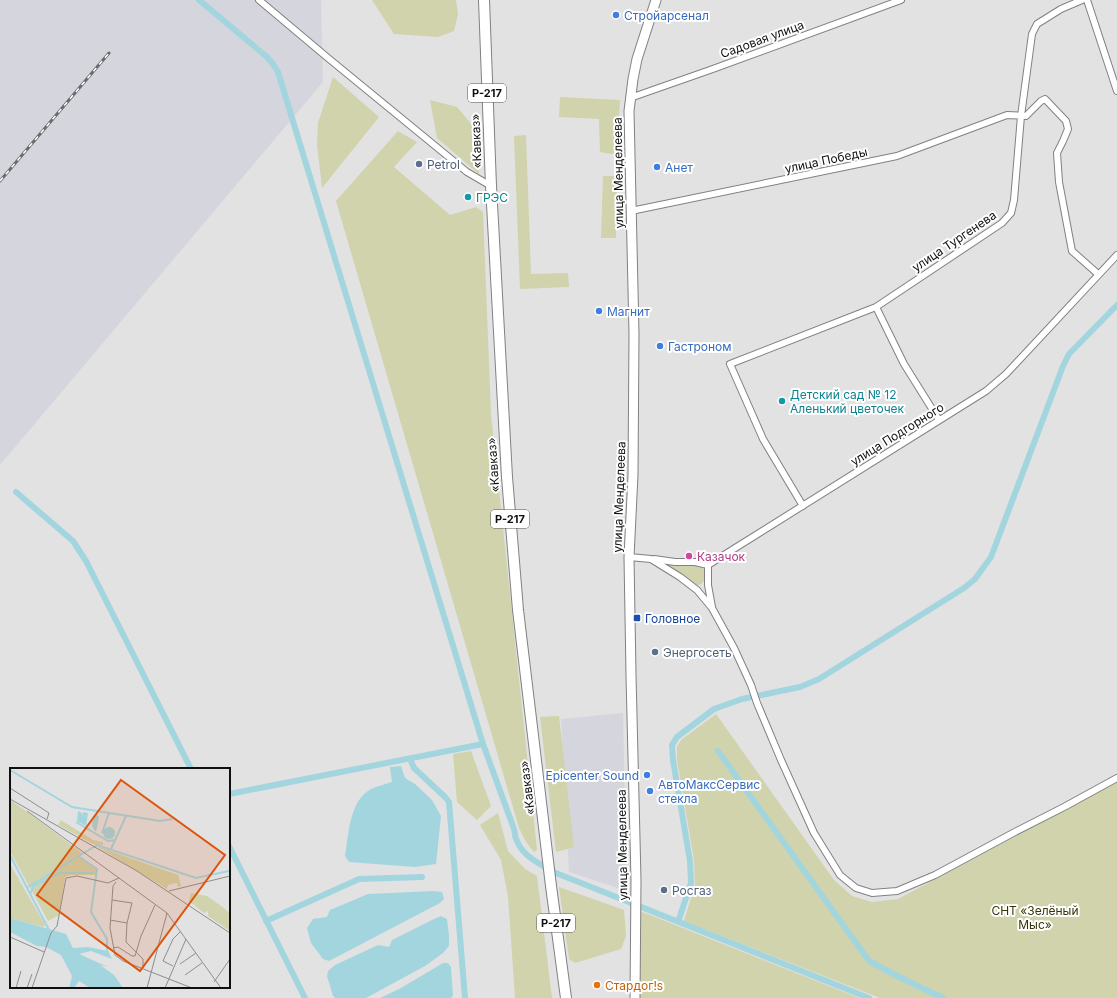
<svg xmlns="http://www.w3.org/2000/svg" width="1117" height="998" viewBox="0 0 1117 998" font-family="Inter,sans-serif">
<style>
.built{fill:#d5d5de}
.green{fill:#d0d3ab}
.water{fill:#a3d5df}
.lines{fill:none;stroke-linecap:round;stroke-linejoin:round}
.canal{stroke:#a3d5df;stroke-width:6}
.minor-casing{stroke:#818183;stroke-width:8}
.secondary-casing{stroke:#818183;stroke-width:11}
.trunk-casing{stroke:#818183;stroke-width:12}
.minor{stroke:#fff;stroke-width:6}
.secondary{stroke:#fff;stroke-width:9}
.trunk{stroke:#fff;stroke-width:10}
.rail-casing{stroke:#6b6b6c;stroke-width:3}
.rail{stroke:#fff;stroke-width:1.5;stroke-dasharray:4.5;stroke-linecap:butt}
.shop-dot{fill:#3f7fe0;stroke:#fff;stroke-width:1.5}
.service-dot{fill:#5c6f8a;stroke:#fff;stroke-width:1.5}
.culture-dot{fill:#0f9aa8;stroke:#fff;stroke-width:1.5}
.hotel-dot{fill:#d1479c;stroke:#fff;stroke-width:1.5}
.transit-dot{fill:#1a4fb4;stroke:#fff;stroke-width:1.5}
.food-dot{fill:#e8710a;stroke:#fff;stroke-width:1.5}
.labels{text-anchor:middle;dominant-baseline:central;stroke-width:4;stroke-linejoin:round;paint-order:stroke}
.shield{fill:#fff;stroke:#575758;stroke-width:1}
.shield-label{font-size:11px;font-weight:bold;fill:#0f0f10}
.shop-label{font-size:12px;fill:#366cbe;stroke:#fff;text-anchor:start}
.street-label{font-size:12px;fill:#0f0f10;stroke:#fff}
.service-label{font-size:12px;fill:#4e5e75;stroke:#fff;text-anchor:start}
.culture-label{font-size:12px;fill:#0d838f;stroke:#fff;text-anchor:start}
.hotel-label{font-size:12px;fill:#b23c85;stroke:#fff;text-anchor:start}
.transit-label{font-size:12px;fill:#164399;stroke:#fff;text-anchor:start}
.park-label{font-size:12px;fill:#343604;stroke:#fff}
.food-label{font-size:12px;fill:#c56008;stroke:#fff;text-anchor:start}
.inset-river{fill:none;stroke:#a3d5df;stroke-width:2}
.inset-road{fill:none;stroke:#8e8e8f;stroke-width:1}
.view{fill:#dd550c;fill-opacity:0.15;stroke:#dd550c;stroke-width:2}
.inset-edge{fill:none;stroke:#0f0f10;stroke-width:2}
</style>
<rect width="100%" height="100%" fill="#e2e2e3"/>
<path class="built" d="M 0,0 L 321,0 L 323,82 L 0,465 Z
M 623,713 L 627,891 L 569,872 L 561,719 Z"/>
<path class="green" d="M 372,0 L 456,0 L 458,14 L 454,31 L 438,37 L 394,34 Z
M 333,77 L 379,117 L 322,188 L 317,145 L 318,123 Z
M 560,97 L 620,100 L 617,155 L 600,152 L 599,119 L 559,117 Z
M 430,100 L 457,107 L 478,132 L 479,174 L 437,138 Z
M 398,131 L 417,142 L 394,167 L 450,215 L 476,207 L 483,212 L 491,414 L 537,850 L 534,852 L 526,842 L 519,828 L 336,201 Z
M 526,135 L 531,274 L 568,273 L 569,287 L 520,289 L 514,136 Z
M 603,176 L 617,176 L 616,238 L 601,238 Z
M 670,564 C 679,566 692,564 700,567 C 709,570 707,584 697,585 L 669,567 Z
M 716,714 L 834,880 L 852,896 L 872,902 L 898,899 L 1117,782 L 1117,998 L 880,998 L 684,921 L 695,884 L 694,860 L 677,760 L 677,747 L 681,740 Z
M 559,716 L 574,847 L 556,852 L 540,717 Z
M 471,751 L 491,806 L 477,820 L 457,802 L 453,754 Z
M 498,813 L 508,851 L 525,869 L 537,876 L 552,998 L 515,998 L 508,896 L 501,860 L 480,825 Z
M 559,887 L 624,910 L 626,936 L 621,949 L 575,963 L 569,959 Z
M 640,911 L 859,998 L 640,998 Z"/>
<path class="water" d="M 401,766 L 405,778 L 415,784 L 432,800 L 441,816 L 436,864 L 415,867 L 349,862 L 345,856 C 349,834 349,801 371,789 C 377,786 386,784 392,782 L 390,767 Z
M 433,891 L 442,892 L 444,899 L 440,903 L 329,961 L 323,959 L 311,943 L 307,928 L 313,919 L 327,917 L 330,910 L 368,894 Z
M 441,916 L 447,919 L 449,935 L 449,946 L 443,953 L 425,966 L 366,998 L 335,998 L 333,996 L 327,976 L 328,971 L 335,965 L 378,945 L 389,947 L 392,940 L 434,919 Z
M 443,963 L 448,963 L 451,967 L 453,996 L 451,998 L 380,998 L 401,988 Z"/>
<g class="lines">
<path class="canal" d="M 199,0 L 267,57 L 273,64 L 278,72 L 483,744 L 514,829 C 515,833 515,838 517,841 C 523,857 542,865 556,873 L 869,998
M 16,492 L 73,541 L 86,561 L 191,769
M 718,751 L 869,961 L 897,976 L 943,998
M 410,759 L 414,768 L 445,797 L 449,802 L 465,998
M 229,794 L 483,744
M 229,846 L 305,998
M 266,921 L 359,879 L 422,877
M 678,922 L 691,883 L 690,861 L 673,760 L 672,745 L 677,737 L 714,709 L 742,699 L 800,687 L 819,679 L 964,588 L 975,579 L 991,557 L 1063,366 L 1069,354 L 1117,305"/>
<defs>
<path id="minor" d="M 259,0 L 328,58 L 467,172 L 491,186
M 1087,0 L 1117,91
M 630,98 L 710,70 L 901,0
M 631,211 L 897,156 L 1007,115 L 1026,116 L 1041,101 L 1045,99 L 1066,121 L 1068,129 L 1063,141 L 1057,153 L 1059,182 L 1072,251 L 1098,274
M 876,307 L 904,364 L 939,420
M 803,506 L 763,439 L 730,364 L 876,307 L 1002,223 L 1011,213 L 1014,200 L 1021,116 L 1032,34 L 1037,24 L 1061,9 L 1082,0
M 629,557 L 651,559 L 680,577 L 697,590 L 712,608 L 734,648 L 751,685 L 757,703 L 781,760 L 814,833 L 840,875 L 856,888 L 872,893 L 897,891 L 935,875 L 1013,833 L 1064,807 L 1117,778
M 654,559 L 675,562 L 695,562 L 708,565 L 986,391 L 1006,374 L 1117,255
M 708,565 L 708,585 L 712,607"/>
<path id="secondary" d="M 635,998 L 636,880 L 631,675 L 629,557 L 633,475 L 634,334 L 629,111 L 633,79 L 637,59 L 656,0"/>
<path id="trunk" d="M 484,0 L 491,186 L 507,477 L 518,610 L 551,886 L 566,998"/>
</defs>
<use href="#minor" class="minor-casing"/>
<use href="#secondary" class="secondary-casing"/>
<use href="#trunk" class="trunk-casing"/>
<use href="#minor" class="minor"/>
<use href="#secondary" class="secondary"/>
<use href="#trunk" class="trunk"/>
<defs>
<path id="rail" d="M 0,181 L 109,53"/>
</defs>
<use href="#rail" class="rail-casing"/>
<use href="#rail" class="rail"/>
</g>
<g class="shop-dot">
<circle cx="616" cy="15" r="4"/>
<circle cx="657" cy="167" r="4"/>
<circle cx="599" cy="311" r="4"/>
<circle cx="660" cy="346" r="4"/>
<circle cx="647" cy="775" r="4"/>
<circle cx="650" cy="791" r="4"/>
</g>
<g class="service-dot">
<circle cx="419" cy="164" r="4"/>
<circle cx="655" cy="652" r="4"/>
<circle cx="664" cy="890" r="4"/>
</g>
<g class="culture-dot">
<circle cx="468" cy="197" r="4"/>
<circle cx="782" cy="401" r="4"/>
</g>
<circle class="hotel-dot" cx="689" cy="556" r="4"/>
<rect class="transit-dot" x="633" y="614" width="8" height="8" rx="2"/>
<circle class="food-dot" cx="597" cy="985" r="4"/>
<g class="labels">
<g class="shield">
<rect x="468" y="84" width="38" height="18" rx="3"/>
<rect x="491" y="510" width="38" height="18" rx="3"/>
<rect x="537" y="914" width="38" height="18" rx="3"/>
</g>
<g class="shield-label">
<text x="487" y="93">Р-217</text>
<text x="510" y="519">Р-217</text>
<text x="556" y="923">Р-217</text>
</g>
<g class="shop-label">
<text x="624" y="15">Стройарсенал</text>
<text x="665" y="167">Анет</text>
<text x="607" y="311">Магнит</text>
<text x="668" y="346">Гастроном</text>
<text x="639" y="775" text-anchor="end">Epicenter Sound</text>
<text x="658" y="784">АвтоМаксСервис<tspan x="658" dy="14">стекла</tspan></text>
</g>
<g class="street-label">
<text transform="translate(762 39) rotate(-20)">Садовая улица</text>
<text transform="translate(476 141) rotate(-92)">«Кавказ»</text>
<text transform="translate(826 160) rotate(-12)">улица Победы</text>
<text transform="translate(618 173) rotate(-91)">улица Менделеева</text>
<text transform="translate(954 241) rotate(-34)">улица Тургенева</text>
<text transform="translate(897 434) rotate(-32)">улица Подгорного</text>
<text transform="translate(493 465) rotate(-94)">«Кавказ»</text>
<text transform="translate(619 497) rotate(-88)">улица Менделеева</text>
<text transform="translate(527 788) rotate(-97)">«Кавказ»</text>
<text transform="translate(622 845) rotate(-91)">улица Менделеева</text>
</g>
<g class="service-label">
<text x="427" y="164">Petrol</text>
<text x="663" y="652">Энергосеть</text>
<text x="672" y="890">Росгаз</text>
</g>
<g class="culture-label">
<text x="476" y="197">ГРЭС</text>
<text x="790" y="394">Детский сад № 12<tspan x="790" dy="14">Аленький цветочек</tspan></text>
</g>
<g class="hotel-label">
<text x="697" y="556">Казачок</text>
</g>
<g class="transit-label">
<text x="645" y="618">Головное</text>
</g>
<g class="park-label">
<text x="1035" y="910">СНТ «Зелёный<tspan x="1035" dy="14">Мыс»</tspan></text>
</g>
<g class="food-label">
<text x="605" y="985">Стардог!s</text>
</g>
</g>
<g transform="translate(10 768)">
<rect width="220" height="220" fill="#e2e2e3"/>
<path d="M 0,32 L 16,43 L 72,85 L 19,118 L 0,83 ZM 51,52 L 83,72 L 93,74 L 93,77 L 83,76 L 48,57 ZM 86,78 L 168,107 L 171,118 L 168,119 L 167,115 L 158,117 L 157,121 ZM 67,88 L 86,101 L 87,107 L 60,107 L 55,109 L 49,147 L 38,153 L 20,119 ZM 0,96 L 35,157 L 33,159 L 0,150 ZM 181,125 L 197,128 L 214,140 L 220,146 L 220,163 L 198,148 L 198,143 L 194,145 L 179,133 Z" fill="#d0d3ab"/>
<path d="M 68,43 L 72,45 L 72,49 L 73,44 L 78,45 L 76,58 L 67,53 ZM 86,46 L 89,49 L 86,64 L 82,58 L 84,47 ZM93 65a6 6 0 1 1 12 0a6 6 0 1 1-12 0ZM 0,150 L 56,166 L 63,180 L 78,179 L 98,183 L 102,191 L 81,183 L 69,186 L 98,199 L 90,197 L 104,207 L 113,220 L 80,220 L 69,213 L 64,220 L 59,220 L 62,208 L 51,187 L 36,179 L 27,178 L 0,164 Z" fill="#a3d5df"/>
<path class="inset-river" d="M 0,2 L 62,39 L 150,53 L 162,51M 66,54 L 98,73 L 105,72M 92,65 L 99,45M 101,81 L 116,48M 0,87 L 40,164M 68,88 L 87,101 L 81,144 L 97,171 L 97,185M 18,119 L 87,77 L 186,110 L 219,103M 21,125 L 23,118 L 49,105 L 83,105"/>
<path class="inset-road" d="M 0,20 L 39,45 L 37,51M 0,31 L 127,103 L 220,165M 17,43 L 157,145 L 211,220M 106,114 L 103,118 L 100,160 L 105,187 L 113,193 L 182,220M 159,123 L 220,108M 102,132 L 122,135 L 117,155 L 116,174 L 133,191 L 133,200M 100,152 L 117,155M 0,169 L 34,184M 103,180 L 108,179 L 122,188 L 125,188 L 131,168 L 145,137M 170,196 L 186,185M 163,198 L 153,193 L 163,171 L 170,164M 175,207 L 192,195M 204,214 L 220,191M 6,220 L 11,203M 17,220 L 22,206M 22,220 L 41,165 L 47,158 L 56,110 L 67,108 L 98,115 L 109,110M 137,220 L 157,145M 155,220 L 176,171"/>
<path class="view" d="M 111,12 L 215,87 L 130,203 L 27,127 Z"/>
<rect width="220" height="220" class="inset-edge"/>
</g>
</svg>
